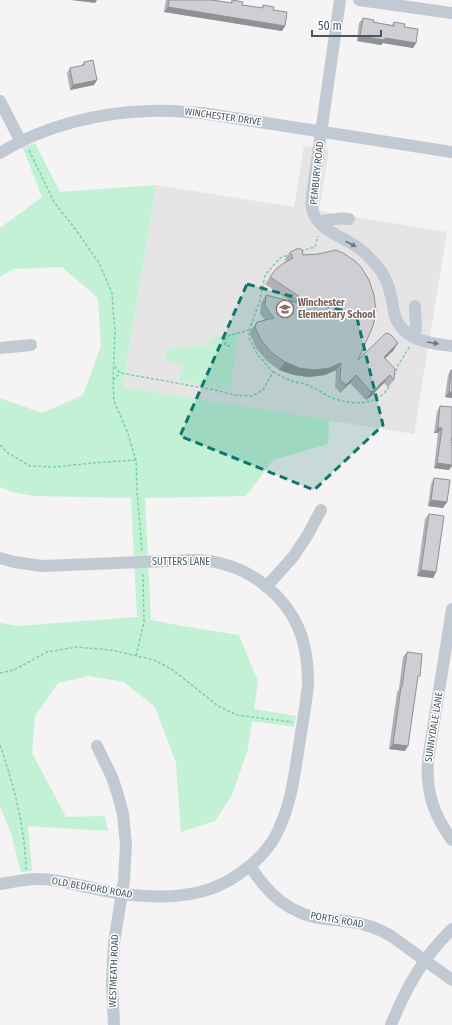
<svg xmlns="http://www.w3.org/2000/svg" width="452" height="1025" viewBox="0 0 452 1025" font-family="'Fira Sans Condensed',sans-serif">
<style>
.education{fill:#e6e4e5}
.green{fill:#c3f1d5}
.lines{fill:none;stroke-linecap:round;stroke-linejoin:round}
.path{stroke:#7ad0a6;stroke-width:1.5;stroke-dasharray:3 2;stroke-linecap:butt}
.minor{stroke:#c1cad2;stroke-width:12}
.wall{fill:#b0b2b7}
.shaded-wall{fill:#909195}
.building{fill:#cdcfd5;stroke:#909195}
.oneway{fill:#6e7983}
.marked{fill:#0f766e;fill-opacity:0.2;stroke:#0f766e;stroke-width:3;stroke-dasharray:8 5;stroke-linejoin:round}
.labels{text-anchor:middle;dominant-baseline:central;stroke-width:3;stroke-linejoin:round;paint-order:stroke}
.street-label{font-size:10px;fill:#4a5661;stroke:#fff}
.education-label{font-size:10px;font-weight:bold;fill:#785e54;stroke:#fff;text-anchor:start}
</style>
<rect width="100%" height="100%" fill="#f5f3f3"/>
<path class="education" d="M 304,146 L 329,150 L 319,211 L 447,232 L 414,434 L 123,387 L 156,185 L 294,207 Z"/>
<path class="green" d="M 35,143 L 60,192 L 156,185 L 123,387 L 329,420 L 328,444 L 273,460 L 246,496 L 145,498 L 151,620 L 188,627 L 239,635 L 258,681 L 254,709 L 296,716 L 294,727 L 252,721 L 248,749 L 232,795 L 215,821 L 181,832 L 176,763 L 155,707 L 124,682 L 89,676 L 58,683 L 35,716 L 32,753 L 66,817 L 105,816 L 108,831 L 28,826 L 32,871 L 21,872 L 11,833 L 0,807 L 0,623 L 18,626 L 137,617 L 131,498 L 34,496 L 12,492 L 0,487 L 0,398 L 42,413 L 83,395 L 101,346 L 98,298 L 62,267 L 13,269 L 0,277 L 0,228 L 42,197 L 23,148 Z
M 238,332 L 230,391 L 180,380 L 182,366 L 165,360 L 166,349 L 210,345 L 210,339 Z"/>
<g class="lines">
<path class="path" d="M 29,150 L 54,202 L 76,230 L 99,263 L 112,293 L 115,332 L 113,380 L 114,401 L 127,431 L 136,460 L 137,490 L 142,551
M 301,251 L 315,247 L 318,236
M 230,346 L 225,345 L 225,339 L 228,336 L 249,330
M 115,366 L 117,370 L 121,373 L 215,390 L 235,395 L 252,396 L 263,390 L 273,372 L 257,354 L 249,338 L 250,328 L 260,300 L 265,275 L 280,258 L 288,255
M 273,372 C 279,375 286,379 292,381 C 297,383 303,383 307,385 C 316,388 324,394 332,398 C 352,405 378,407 390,385
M 394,376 L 398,365 L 410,346
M 113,380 L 117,376 L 121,373
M 0,445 L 8,453 L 30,466 L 55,467 L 92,463 L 135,460
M 136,656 L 144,622 L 143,573
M 0,673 L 14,670 L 47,652 L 77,647 L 111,650 L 154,660 L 173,670 L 218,706 L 237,715 L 292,722
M 0,745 C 14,786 25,827 26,870"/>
<path class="minor" d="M 340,0 L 312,196 C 312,200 311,204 312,208 C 315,229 342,236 357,247 C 365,252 371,259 377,266 C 384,274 389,286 391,296 C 395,312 392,319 406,332 C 416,342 438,344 452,346
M 359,0 L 452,13
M 0,101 L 21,142
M 0,153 C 43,126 100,112 150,111 C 167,110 185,112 202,113 L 452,152
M 319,222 C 329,220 339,217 349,219
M 413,337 L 416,328 L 415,306
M 0,348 L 31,345
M 0,558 L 14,562 L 42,566 L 193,560 C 203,560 213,561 223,564 C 255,572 285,597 298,627 C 306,645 308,665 308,684 C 306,707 301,730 298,753 C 294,777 291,801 281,824 C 275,840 264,854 251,865 C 243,871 235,878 226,882 C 195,899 156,898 122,894 C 107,892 93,888 78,885 C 65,882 52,879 39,879 C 26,879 13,882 0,884
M 266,587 L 293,557 L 307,536 L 321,510
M 452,609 L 428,760 C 426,792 433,814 452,840
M 97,746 L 112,777 L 118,795 L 123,814 L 126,845 L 124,880 L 114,943 L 112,983 L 114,1025
M 250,866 C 268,894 290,915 325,919 C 351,922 368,922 391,936 L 452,980
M 391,1025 C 406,988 423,957 452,929"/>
</g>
<path class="wall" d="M 166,0 L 212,0 L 230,3 L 232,0 L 242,5 L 262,8 L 263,5 L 273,10 L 285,26 L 282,31 L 164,12 Z
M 363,18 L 373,22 L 392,25 L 394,22 L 404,27 L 416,43 L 413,48 L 383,43 L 381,45 L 357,41 L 359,23 Z
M 84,62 L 97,80 L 94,85 L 70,90 L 67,73 L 70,68 L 81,66 Z
M 290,252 L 303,255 L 358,360 L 398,343 L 393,351 L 385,358 L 394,380 L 388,387 L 384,383 L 376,391 L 373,395 L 366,400 L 350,383 L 340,393 L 335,387 L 336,370 L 325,375 L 309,377 L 294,375 L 279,370 L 267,361 L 256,348 L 250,334 L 251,330 L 257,322 L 265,320 L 260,314 L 261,303 L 266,295 L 290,301 L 265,284 L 270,277 L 286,262 L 285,259 Z
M 451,370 L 452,370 L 452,398 L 445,397 L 448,375 Z
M 440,406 L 451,442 L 449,470 L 434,468 L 438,433 L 434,433 L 437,411 Z
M 434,478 L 447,502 L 443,508 L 428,506 L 431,484 Z
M 429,514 L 436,572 L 433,578 L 417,576 L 425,519 Z
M 407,652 L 417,680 L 405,751 L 389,749 L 397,692 L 399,689 L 403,657 Z"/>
<path class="shaded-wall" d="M 71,0 L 97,0 L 95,3 Z
M 168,7 L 285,26 L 282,31 L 164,12 Z
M 360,36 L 385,38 L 416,43 L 413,48 L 383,43 L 381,45 L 357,41 Z
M 97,80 L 94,85 L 70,90 L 73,85 Z
M 398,343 L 393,351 L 379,364 L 384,357 Z
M 285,362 L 341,363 L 336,370 L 325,375 L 309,377 L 294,375 L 279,370 Z
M 356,375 L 350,383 L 340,393 L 346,385 Z
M 390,375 L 384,383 L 376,391 L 373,395 L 366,400 L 371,392 Z
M 449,392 L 452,392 L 452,398 L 445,397 Z
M 438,428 L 442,428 L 438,433 L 434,433 Z
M 437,463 L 452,465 L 452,466 L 449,470 L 434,468 Z
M 431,500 L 447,502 L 443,508 L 428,506 Z
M 421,570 L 436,572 L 433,578 L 417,576 Z
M 393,744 L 408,746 L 405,751 L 389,749 Z"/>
<path class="building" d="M 169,0 L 212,0 L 232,3 L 232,0 L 243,2 L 242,5 L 263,8 L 263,5 L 274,7 L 273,10 L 287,12 L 285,26 L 168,7 Z
M 363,18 L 374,20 L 373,22 L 394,26 L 394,22 L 405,24 L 404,27 L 418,29 L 416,43 L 385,38 L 385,40 L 360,36 Z
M 93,60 L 97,80 L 73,85 L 70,68 L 84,65 L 84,62 Z
M 299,248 L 302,250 L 303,255 L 318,254 L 336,250 L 343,253 L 355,261 L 361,267 L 369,280 L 374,295 L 376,311 L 373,326 L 358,360 L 386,333 L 390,334 L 398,343 L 384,357 L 395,369 L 394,380 L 390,375 L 378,386 L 378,387 L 371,392 L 356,375 L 346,385 L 340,380 L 341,363 L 330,368 L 314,370 L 299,368 L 285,362 L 272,353 L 261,340 L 255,327 L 257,322 L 274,318 L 265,306 L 266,295 L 317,308 L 270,277 L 276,269 L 284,263 L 293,258 L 290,252 Z
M 451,370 L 452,370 L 452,392 L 449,392 Z
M 440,406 L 452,407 L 452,437 L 451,442 L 452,443 L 452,465 L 437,463 L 442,428 L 438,428 Z
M 434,478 L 450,480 L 447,502 L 431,500 Z
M 429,514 L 444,516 L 436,572 L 421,570 Z
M 407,652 L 422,654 L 420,676 L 418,676 L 408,746 L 393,744 L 401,687 L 402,687 Z"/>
<defs><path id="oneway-solid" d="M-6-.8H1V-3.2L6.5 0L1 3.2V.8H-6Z"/></defs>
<g class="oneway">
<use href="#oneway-solid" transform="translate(351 244) rotate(28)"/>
<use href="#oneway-solid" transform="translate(433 343) rotate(9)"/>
</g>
<path class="marked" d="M 247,284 L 356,314 L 383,425 L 314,490 L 180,436 Z"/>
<defs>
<symbol id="school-ring" viewBox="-11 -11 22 22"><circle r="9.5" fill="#fff" stroke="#8d6e63" stroke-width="1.5"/><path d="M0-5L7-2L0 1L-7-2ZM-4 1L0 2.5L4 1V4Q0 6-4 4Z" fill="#8d6e63"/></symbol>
</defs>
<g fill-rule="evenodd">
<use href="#school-ring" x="275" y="299" width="20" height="20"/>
</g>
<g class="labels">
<g class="street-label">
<text transform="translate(223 117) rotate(8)">WINCHESTER DRIVE</text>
<text transform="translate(317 173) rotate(-84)">PEMBURY ROAD</text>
<text x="181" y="562">SUTTERS LANE</text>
<text transform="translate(434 727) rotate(-81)">SUNNYDALE LANE</text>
<text transform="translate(92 888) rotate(10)">OLD BEDFORD ROAD</text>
<text transform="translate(337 920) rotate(10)">PORTIS ROAD</text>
<text transform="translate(114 971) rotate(-88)">WESTMEATH ROAD</text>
</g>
<g class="education-label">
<text x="298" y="303">Winchester<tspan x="298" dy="12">Elementary School</tspan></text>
</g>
</g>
<path d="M312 30v6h69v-6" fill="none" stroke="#4a5661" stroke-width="2"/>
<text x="318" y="30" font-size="12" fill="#4a5661" stroke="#ffffff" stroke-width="3" paint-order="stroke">50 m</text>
</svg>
